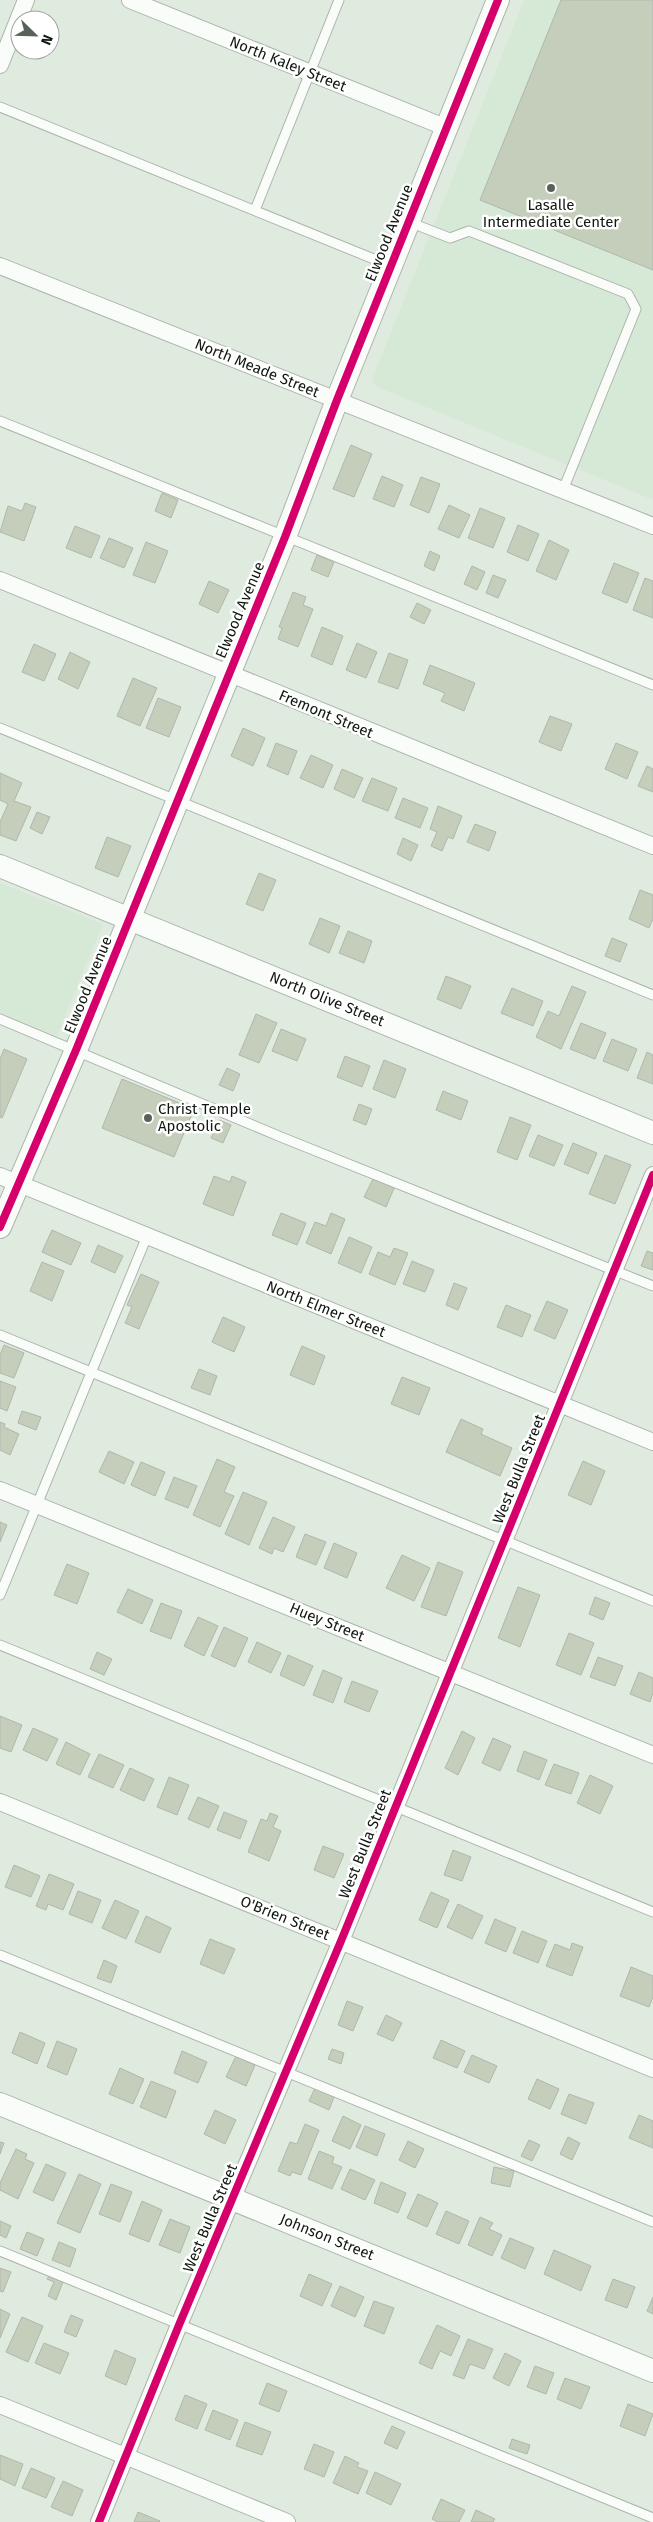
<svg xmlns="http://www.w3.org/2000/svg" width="653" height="2522" viewBox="0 0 653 2522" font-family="'Fira Sans',sans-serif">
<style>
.built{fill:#d6e9d6}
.building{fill:#c4ceba;stroke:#b0b7ad}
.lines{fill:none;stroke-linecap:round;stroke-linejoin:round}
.lane-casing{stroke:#acb5ad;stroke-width:11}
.street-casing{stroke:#acb5ad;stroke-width:18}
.secondary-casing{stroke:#acb5ad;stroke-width:24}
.lane{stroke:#fafcfa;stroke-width:9}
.street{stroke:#fafcfa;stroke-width:16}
.secondary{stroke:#fafcfa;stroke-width:22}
.cycleway-casing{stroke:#fff;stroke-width:11}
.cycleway{stroke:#d6006c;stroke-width:8}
.poi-dot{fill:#596259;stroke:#fff;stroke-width:2}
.labels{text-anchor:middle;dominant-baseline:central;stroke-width:5;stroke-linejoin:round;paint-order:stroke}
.street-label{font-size:15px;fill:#111811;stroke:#fff}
.poi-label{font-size:15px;fill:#111811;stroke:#fff}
</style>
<rect width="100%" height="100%" fill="#e0ebe0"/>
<path class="built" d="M 524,0 L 653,0 L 653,500 L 377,387 L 373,383 L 373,377 Z
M 0,883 L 103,924 L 57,1036 L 0,1013 Z"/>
<path class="building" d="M 561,0 L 653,0 L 653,270 L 480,200 Z
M 351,445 L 372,454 L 354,497 L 333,489 Z
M 382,476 L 403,485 L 394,507 L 373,499 Z
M 421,477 L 440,484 L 429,513 L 410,505 Z
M 162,493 L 178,500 L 171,518 L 155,511 Z
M 25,503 L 36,507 L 24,541 L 0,532 L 8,506 L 22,511 Z
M 449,505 L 470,515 L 459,538 L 438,529 Z
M 480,508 L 505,518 L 493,548 L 468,538 Z
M 518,525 L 539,534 L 528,561 L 507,552 Z
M 75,526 L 100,536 L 91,558 L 66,548 Z
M 109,538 L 133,548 L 124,568 L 100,558 Z
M 549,540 L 569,550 L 556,580 L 536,571 Z
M 146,542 L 168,551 L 155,583 L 133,575 Z
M 430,551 L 440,556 L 434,571 L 424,566 Z
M 317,555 L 334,562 L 328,577 L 311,570 Z
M 614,563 L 639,573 L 627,603 L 602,593 Z
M 472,566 L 485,572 L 477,590 L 464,584 Z
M 493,575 L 506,580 L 498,598 L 486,593 Z
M 645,578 L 653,581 L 653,618 L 633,610 Z
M 209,581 L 229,590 L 218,613 L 199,604 Z
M 293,592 L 306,597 L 303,605 L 313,609 L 298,647 L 278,639 L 282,628 L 279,627 Z
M 417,603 L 431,610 L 424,624 L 410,617 Z
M 322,627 L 343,636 L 332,665 L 311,656 Z
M 357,643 L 377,652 L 366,678 L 346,670 Z
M 34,644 L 56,654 L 44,681 L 22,672 Z
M 70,652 L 90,662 L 78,689 L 58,679 Z
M 389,653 L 408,660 L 398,689 L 378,682 Z
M 430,665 L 475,683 L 464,711 L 441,701 L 445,693 L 423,684 Z
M 133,678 L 157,688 L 140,726 L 117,716 Z
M 158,698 L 181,707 L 169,737 L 146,728 Z
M 550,716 L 572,724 L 561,751 L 539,742 Z
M 243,728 L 265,738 L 253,766 L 231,756 Z
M 276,743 L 297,751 L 288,775 L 267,766 Z
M 616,743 L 638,752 L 627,779 L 605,769 Z
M 311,755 L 333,765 L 323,788 L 300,778 Z
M 647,766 L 653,769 L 653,792 L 638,786 Z
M 342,769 L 363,778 L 354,798 L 334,789 Z
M 0,773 L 22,783 L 14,801 L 31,807 L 16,841 L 0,835 L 0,822 L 8,804 L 0,800 Z
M 372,778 L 397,788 L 388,811 L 362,801 Z
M 403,798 L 428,808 L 420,828 L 395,818 Z
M 438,806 L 462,816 L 453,839 L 448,837 L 442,851 L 431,846 L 437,832 L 430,829 Z
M 37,812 L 50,817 L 42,834 L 30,828 Z
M 475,824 L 496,832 L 489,851 L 467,842 Z
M 107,837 L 131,846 L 118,877 L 95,868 Z
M 403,838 L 418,845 L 411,861 L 397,854 Z
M 259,873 L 276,880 L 263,911 L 246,904 Z
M 640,890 L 653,895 L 653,919 L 649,928 L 629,919 Z
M 320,918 L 340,926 L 329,953 L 309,944 Z
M 348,931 L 372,941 L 364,963 L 339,953 Z
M 612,938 L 627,944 L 620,962 L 605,956 Z
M 446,976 L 471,986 L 461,1009 L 437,999 Z
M 572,986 L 586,992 L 561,1049 L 536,1037 L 548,1011 L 559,1016 Z
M 512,988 L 543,1001 L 533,1026 L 501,1013 Z
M 256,1014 L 277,1023 L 259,1063 L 239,1055 Z
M 581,1023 L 606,1033 L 595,1059 L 570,1049 Z
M 281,1029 L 306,1039 L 297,1061 L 272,1051 Z
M 612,1039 L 637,1049 L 628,1071 L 603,1061 Z
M 4,1049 L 27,1059 L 2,1118 L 0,1117 L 0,1059 Z
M 647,1052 L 653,1055 L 653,1084 L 637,1078 Z
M 345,1056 L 370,1066 L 362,1087 L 337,1077 Z
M 384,1060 L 406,1069 L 395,1098 L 373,1089 Z
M 227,1068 L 240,1074 L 233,1091 L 219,1085 Z
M 122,1079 L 194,1109 L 174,1157 L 102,1128 Z
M 443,1091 L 468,1101 L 461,1120 L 436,1110 Z
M 359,1104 L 372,1109 L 366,1125 L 353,1120 Z
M 510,1117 L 531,1125 L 517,1160 L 497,1152 Z
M 219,1120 L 231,1125 L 223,1143 L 211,1138 Z
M 538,1135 L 563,1145 L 554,1166 L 529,1156 Z
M 573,1143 L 597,1153 L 588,1174 L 564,1164 Z
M 605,1155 L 631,1165 L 615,1204 L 589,1194 Z
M 214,1176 L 230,1182 L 232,1176 L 246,1182 L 233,1216 L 203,1204 Z
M 374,1177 L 395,1186 L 386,1207 L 364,1197 Z
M 281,1213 L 306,1223 L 297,1245 L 272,1235 Z
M 331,1213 L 345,1219 L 331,1254 L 306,1243 L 315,1222 L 326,1226 Z
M 52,1230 L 81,1243 L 71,1265 L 42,1252 Z
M 349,1237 L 372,1247 L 361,1273 L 338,1263 Z
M 98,1245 L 123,1256 L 115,1273 L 91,1262 Z
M 394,1248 L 408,1253 L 395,1285 L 369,1274 L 378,1252 L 390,1257 Z
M 647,1251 L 653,1253 L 653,1270 L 641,1266 Z
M 412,1261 L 434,1270 L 425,1292 L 403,1284 Z
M 42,1262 L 64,1271 L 52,1301 L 30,1291 Z
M 141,1274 L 159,1282 L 139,1329 L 125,1323 L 132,1307 L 127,1305 Z
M 454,1283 L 467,1288 L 458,1310 L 446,1305 Z
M 547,1301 L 568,1310 L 555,1339 L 534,1330 Z
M 506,1305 L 531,1315 L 522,1337 L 497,1327 Z
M 223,1317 L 245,1327 L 234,1352 L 212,1342 Z
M 4,1345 L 24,1353 L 14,1378 L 0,1373 L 0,1355 Z
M 302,1346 L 325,1356 L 314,1385 L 290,1375 Z
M 199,1369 L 217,1376 L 210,1395 L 191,1388 Z
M 402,1377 L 430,1388 L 419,1415 L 391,1404 Z
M 0,1381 L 16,1387 L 7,1411 L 0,1408 Z
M 22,1411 L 41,1417 L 36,1430 L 18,1423 Z
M 461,1419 L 483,1429 L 481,1434 L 512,1448 L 500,1476 L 446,1452 Z
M 0,1422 L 5,1424 L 4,1427 L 19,1434 L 10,1455 L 0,1450 Z
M 109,1451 L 134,1462 L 124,1484 L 99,1472 Z
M 217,1459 L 235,1467 L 224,1492 L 234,1496 L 220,1527 L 193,1515 Z
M 583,1461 L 605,1471 L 591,1505 L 568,1495 Z
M 141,1462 L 165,1472 L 155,1496 L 131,1485 Z
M 174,1477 L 197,1486 L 188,1508 L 165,1499 Z
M 243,1492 L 267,1502 L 249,1545 L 225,1534 Z
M 273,1517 L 295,1527 L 283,1552 L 274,1548 L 272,1554 L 259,1548 Z
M 0,1522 L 7,1525 L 0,1542 Z
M 305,1534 L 326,1542 L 316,1565 L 296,1557 Z
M 334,1543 L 357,1553 L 347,1578 L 324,1568 Z
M 402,1555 L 430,1568 L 414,1601 L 386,1588 Z
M 438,1562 L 463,1572 L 446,1616 L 421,1607 Z
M 67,1564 L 89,1573 L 77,1604 L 54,1595 Z
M 518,1587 L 540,1595 L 520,1647 L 498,1638 Z
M 128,1589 L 153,1600 L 142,1624 L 117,1612 Z
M 595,1597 L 610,1603 L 603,1620 L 589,1614 Z
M 161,1603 L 182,1611 L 171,1639 L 150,1631 Z
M 198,1617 L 218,1626 L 204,1656 L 184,1646 Z
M 224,1627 L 248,1638 L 235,1667 L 211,1656 Z
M 569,1633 L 594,1643 L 581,1675 L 556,1665 Z
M 257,1642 L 281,1653 L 271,1673 L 248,1662 Z
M 97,1652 L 112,1659 L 104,1675 L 90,1669 Z
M 288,1655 L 313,1666 L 304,1686 L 280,1675 Z
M 598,1657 L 623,1666 L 615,1686 L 590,1677 Z
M 323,1670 L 342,1678 L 333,1703 L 313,1695 Z
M 639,1672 L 653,1678 L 653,1693 L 650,1702 L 630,1694 Z
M 352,1681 L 378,1691 L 369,1712 L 344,1702 Z
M 0,1716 L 22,1725 L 11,1752 L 0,1748 Z
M 33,1728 L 58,1739 L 47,1761 L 23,1750 Z
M 462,1731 L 475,1738 L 458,1775 L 445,1768 Z
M 493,1738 L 511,1746 L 500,1771 L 482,1763 Z
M 66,1742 L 90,1754 L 80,1775 L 56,1764 Z
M 524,1751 L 547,1760 L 539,1780 L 517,1771 Z
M 99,1754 L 124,1765 L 113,1788 L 88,1777 Z
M 554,1764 L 579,1773 L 571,1794 L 545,1785 Z
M 130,1768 L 154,1779 L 144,1801 L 120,1790 Z
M 590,1775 L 613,1786 L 600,1814 L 577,1803 Z
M 169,1777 L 189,1785 L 177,1815 L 157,1807 Z
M 198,1797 L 219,1806 L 209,1828 L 188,1819 Z
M 224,1812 L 247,1821 L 240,1839 L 217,1830 Z
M 270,1813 L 278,1816 L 273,1827 L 281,1831 L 269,1861 L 248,1852 L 261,1819 L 267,1821 Z
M 323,1846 L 344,1854 L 334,1878 L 314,1870 Z
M 453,1850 L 471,1857 L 462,1881 L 444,1875 Z
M 14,1865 L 40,1876 L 31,1897 L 5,1887 Z
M 49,1874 L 74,1884 L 63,1910 L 48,1904 L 46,1910 L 36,1906 Z
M 78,1891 L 101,1900 L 92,1923 L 69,1914 Z
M 431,1892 L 449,1900 L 437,1928 L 419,1920 Z
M 115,1900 L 139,1911 L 126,1939 L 102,1928 Z
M 458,1904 L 483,1916 L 472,1939 L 447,1927 Z
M 146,1916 L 171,1928 L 160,1953 L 135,1942 Z
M 495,1919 L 516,1928 L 506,1952 L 485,1943 Z
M 522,1931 L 547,1941 L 538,1963 L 513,1953 Z
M 210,1939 L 235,1949 L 224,1974 L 200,1964 Z
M 572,1943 L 583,1947 L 572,1976 L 546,1966 L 555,1944 L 570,1950 Z
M 104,1960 L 117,1966 L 111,1983 L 97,1978 Z
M 631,1967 L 653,1976 L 653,1997 L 649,2007 L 620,1996 Z
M 347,2001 L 363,2007 L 353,2031 L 338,2025 Z
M 386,2015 L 402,2023 L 393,2041 L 377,2034 Z
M 20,2032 L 45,2043 L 37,2064 L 12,2053 Z
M 441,2040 L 465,2051 L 457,2068 L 433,2058 Z
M 57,2041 L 77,2049 L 67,2075 L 47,2067 Z
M 332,2049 L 344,2053 L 341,2064 L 328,2059 Z
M 182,2051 L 207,2062 L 198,2083 L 174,2073 Z
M 472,2055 L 497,2066 L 489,2083 L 464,2072 Z
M 236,2056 L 255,2065 L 246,2086 L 226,2077 Z
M 120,2068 L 144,2079 L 133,2104 L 109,2094 Z
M 537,2079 L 559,2089 L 550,2109 L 528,2099 Z
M 151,2081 L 176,2091 L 166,2118 L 140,2107 Z
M 315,2088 L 334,2097 L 329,2110 L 309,2101 Z
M 569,2094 L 594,2103 L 586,2124 L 561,2114 Z
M 215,2110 L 236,2120 L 225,2144 L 204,2134 Z
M 639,2115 L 653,2121 L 653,2148 L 629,2138 Z
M 343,2116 L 361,2125 L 350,2149 L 332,2141 Z
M 305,2124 L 319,2130 L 301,2175 L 292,2172 L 290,2176 L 278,2171 L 290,2142 L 297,2144 Z
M 365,2126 L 385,2134 L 377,2156 L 356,2147 Z
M 568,2137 L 580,2143 L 572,2160 L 560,2154 Z
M 529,2140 L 540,2145 L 532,2161 L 521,2156 Z
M 408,2141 L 424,2149 L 415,2168 L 399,2160 Z
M 0,2142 L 4,2143 L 0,2154 Z
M 16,2149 L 27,2154 L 25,2159 L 34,2163 L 18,2199 L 0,2190 L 0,2183 Z
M 319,2151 L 334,2157 L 332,2163 L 342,2167 L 332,2189 L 308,2179 Z
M 46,2164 L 66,2173 L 53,2201 L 33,2192 Z
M 494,2167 L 514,2171 L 510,2187 L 491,2183 Z
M 350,2169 L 375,2180 L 365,2200 L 341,2189 Z
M 79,2174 L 101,2184 L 80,2233 L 57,2223 Z
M 381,2182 L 406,2193 L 398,2213 L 374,2203 Z
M 111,2184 L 132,2192 L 120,2222 L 99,2214 Z
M 418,2194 L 438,2203 L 427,2227 L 407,2218 Z
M 142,2201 L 162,2210 L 149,2242 L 129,2234 Z
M 446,2211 L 469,2221 L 459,2244 L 436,2234 Z
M 480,2217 L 493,2223 L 489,2229 L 502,2235 L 492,2256 L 468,2245 Z
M 170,2219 L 190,2227 L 180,2253 L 159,2245 Z
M 0,2221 L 11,2226 L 6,2238 L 0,2235 Z
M 27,2232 L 44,2239 L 37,2256 L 20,2249 Z
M 510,2238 L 534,2248 L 525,2269 L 501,2258 Z
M 59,2242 L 76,2249 L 70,2267 L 52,2260 Z
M 554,2250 L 591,2266 L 581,2291 L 544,2274 Z
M 0,2268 L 11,2272 L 3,2292 L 0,2291 Z
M 309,2274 L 332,2284 L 322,2306 L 300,2296 Z
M 49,2276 L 63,2282 L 56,2300 L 48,2296 L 54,2282 L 47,2279 Z
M 613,2279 L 635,2287 L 627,2308 L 605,2300 Z
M 340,2286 L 364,2297 L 355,2317 L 331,2306 Z
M 653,2297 L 653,2314 L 647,2311 Z
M 374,2301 L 394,2308 L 384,2334 L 364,2326 Z
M 0,2309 L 10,2314 L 0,2338 Z
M 71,2315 L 83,2320 L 76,2337 L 64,2332 Z
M 22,2317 L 43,2326 L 28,2362 L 6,2352 Z
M 437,2325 L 460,2336 L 451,2356 L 440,2351 L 432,2369 L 419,2363 Z
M 468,2339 L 493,2349 L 484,2369 L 470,2364 L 464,2379 L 453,2375 Z
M 44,2343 L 69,2353 L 60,2374 L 35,2363 Z
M 115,2350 L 136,2359 L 126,2385 L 105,2376 Z
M 505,2353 L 521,2361 L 509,2386 L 493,2378 Z
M 535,2366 L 554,2373 L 546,2394 L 527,2387 Z
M 565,2378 L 590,2387 L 581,2409 L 557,2399 Z
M 267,2383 L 287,2391 L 279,2412 L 259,2404 Z
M 185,2395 L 207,2404 L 197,2429 L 175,2420 Z
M 628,2404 L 653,2414 L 645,2436 L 620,2426 Z
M 213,2410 L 238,2420 L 230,2440 L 205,2430 Z
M 245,2422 L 271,2432 L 262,2455 L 236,2446 Z
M 392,2426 L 405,2432 L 397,2449 L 384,2443 Z
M 512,2439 L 530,2445 L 527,2454 L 509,2448 Z
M 314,2444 L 334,2452 L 324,2477 L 304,2469 Z
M 0,2455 L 23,2464 L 15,2486 L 0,2479 Z
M 345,2456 L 359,2463 L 357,2467 L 368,2471 L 358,2494 L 333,2483 Z
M 31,2468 L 55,2478 L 46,2498 L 22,2488 Z
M 375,2472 L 401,2484 L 391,2505 L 366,2493 Z
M 63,2481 L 83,2490 L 72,2516 L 51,2507 Z
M 441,2499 L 465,2510 L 459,2522 L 438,2522 L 432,2519 Z
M 476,2510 L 495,2519 L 493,2522 L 471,2522 Z
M 138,2512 L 160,2521 L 159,2522 L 134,2522 Z"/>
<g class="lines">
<defs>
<path id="lane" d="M 0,107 L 391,266
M 255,210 L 339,0
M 409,222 L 450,238 L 469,231 L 628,294 L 636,309 L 563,490
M 0,421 L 653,685
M 0,728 L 653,995
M 0,1019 L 281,1137 L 653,1286
M 0,1335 L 653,1601
M 0,1595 L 147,1236
M 0,1645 L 653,1912
M 0,1955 L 653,2222
M 0,2251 L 653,2518"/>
<path id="street" d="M 130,0 L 447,128
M 0,65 L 26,0
M 0,266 L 653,526
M 0,580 L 653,846
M 0,1176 L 653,1442
M 0,1490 L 653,1755
M 0,1802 L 653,2069
M 0,2405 L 287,2522
M 99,2522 L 179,2325 L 341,1941 L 653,1175"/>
<path id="secondary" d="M 0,866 L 653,1133
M 0,1227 L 76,1050 L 285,537 L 337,400 L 498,0
M 0,2104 L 653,2371"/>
</defs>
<use href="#lane" class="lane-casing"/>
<use href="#street" class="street-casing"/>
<use href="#secondary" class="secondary-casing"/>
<use href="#lane" class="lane"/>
<use href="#street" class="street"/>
<use href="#secondary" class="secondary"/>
<defs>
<path id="cycleway" d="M 0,1227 L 76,1050 L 285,537 L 337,400 L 498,0
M 99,2522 L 179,2325 L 341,1941 L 653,1175"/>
</defs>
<use href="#cycleway" class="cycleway-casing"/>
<use href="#cycleway" class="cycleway"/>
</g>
<g class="poi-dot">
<circle cx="551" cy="188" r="5"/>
<circle cx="148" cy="1118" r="5"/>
</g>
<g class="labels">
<g class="street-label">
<text transform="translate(288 64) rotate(22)">North Kaley Street</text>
<text transform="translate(389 233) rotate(-68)">Elwood Avenue</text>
<text transform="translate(257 368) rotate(22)">North Meade Street</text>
<text transform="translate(240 610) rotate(-67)">Elwood Avenue</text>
<text transform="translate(326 714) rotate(23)">Fremont Street</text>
<text transform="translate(88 985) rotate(-68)">Elwood Avenue</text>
<text transform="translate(327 999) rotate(22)">North Olive Street</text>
<text transform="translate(326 1309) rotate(22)">North Elmer Street</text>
<text transform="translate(519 1469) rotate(-68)">West Bulla Street</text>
<text transform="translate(327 1622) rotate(22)">Huey Street</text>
<text transform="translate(365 1844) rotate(-68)">West Bulla Street</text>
<text transform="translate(285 1918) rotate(22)">O'Brien Street</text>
<text transform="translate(210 2218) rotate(-67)">West Bulla Street</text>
<text transform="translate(327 2237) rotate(22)">Johnson Street</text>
</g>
<g class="poi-label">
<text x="551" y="205">Lasalle<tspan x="551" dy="17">Intermediate Center</tspan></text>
<text x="158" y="1109" text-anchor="start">Christ Temple<tspan x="158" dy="17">Apostolic</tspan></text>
</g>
</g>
<g transform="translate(35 35) rotate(113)"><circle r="24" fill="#ffffff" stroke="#a0a3a0"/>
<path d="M0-4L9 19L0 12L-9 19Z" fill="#596259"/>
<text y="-8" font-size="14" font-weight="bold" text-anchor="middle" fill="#111811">N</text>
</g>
</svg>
